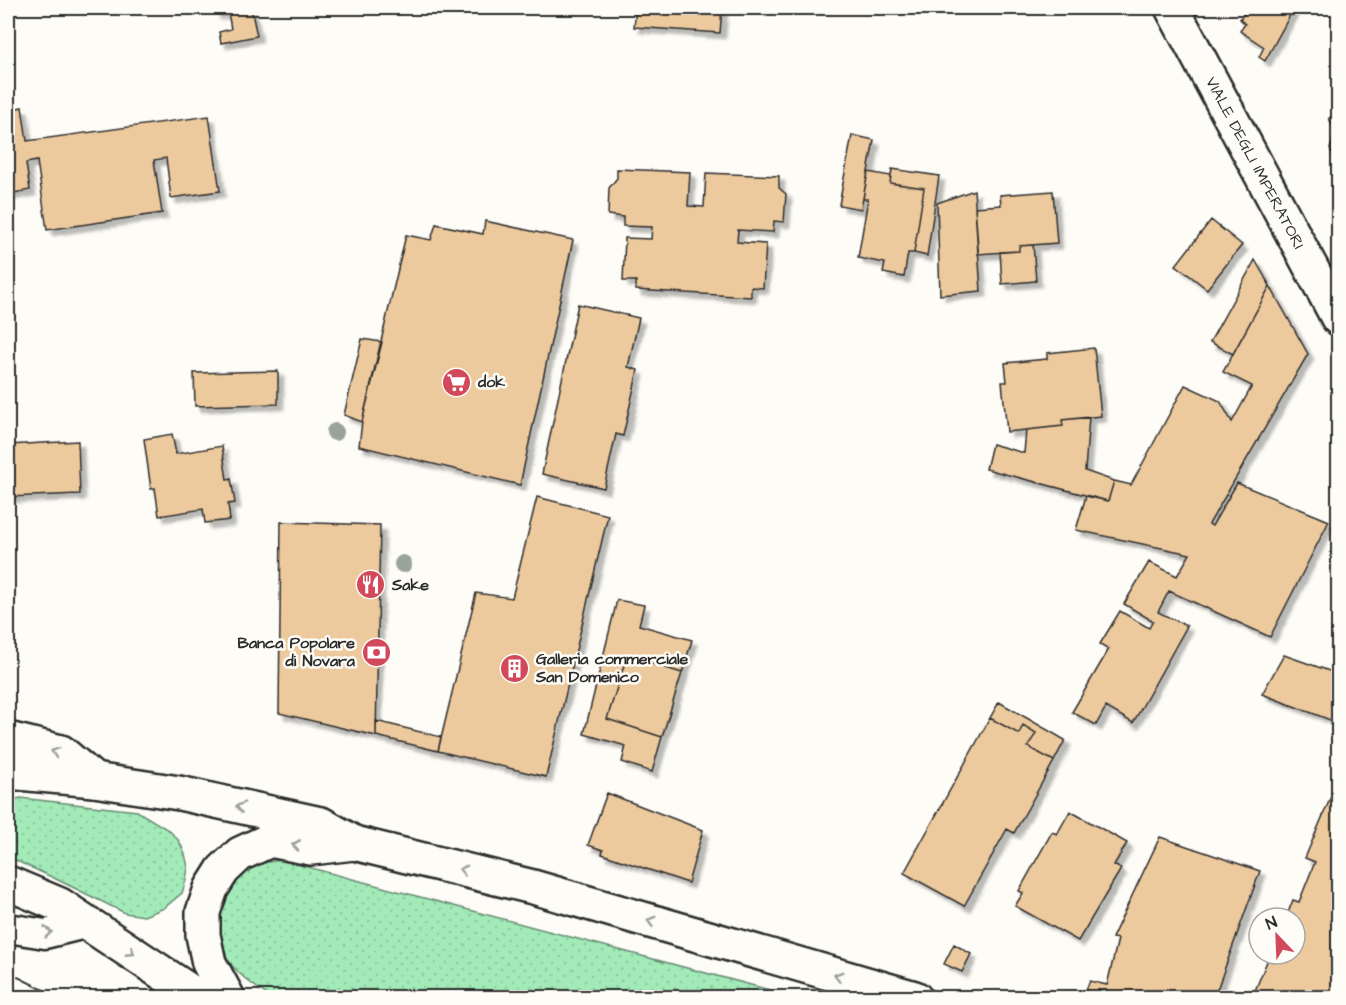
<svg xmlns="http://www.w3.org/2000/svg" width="1346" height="1005" viewBox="0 0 1346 1005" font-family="'Architects Daughter',sans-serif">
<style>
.green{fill:url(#green-dots);stroke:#668b72;stroke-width:1.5}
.building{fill:#edca9e;stroke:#2b2b2b;stroke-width:1.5;filter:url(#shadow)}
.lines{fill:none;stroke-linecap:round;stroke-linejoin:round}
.lane-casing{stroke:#2b2b2b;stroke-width:18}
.street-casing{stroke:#2b2b2b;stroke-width:33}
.secondary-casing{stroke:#2b2b2b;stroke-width:38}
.primary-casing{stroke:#2b2b2b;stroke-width:38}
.highway-casing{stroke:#2b2b2b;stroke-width:38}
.lane{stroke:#fdfcf7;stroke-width:14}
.street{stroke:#fdfcf7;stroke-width:28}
.secondary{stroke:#fdfcf7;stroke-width:33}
.primary{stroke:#fdfcf7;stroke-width:33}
.highway{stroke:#fdfcf7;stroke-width:33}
.tree{fill:#9aa39a}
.oneway{stroke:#9e9e9b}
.labels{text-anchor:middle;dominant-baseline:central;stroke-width:5;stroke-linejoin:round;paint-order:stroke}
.street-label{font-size:16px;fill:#2b2b2b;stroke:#fdfcf7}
.poi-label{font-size:16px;font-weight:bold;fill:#2b2b2b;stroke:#fdfcf7;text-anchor:start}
</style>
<defs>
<pattern id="green-dots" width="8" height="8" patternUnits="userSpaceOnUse" patternTransform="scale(1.5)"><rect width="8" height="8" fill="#a2ebb8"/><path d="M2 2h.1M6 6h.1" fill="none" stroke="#8cca9e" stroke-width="1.8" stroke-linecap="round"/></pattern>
<filter id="shadow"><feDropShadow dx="5.5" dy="5.5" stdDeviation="1.5" flood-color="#0004"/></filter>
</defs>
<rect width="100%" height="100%" fill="#fdfcf7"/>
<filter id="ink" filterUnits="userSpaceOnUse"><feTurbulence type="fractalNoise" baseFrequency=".0167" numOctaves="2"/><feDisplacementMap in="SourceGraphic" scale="12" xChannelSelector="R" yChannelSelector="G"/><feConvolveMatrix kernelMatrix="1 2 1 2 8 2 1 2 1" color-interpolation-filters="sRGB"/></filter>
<g filter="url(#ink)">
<path class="green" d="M 20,798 L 137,811 L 170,831 L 179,841 L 185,854 L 188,867 L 186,880 L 182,893 L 164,908 L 144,916 L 125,913 L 54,878 L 8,857 L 8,802 Z
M 281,860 L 796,997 L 270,997 C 254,986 233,972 224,953 C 212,931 223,882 245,870 C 257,863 269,862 281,860 Z"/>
<path class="building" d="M 214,8 L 251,8 L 257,36 L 221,43 L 219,32 L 231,29 L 228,12 L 215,14 Z
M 636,8 L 722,8 L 720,33 L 634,27 Z
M 1248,8 L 1294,8 L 1265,61 L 1259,57 L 1264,47 L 1240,31 L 1245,24 L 1240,19 Z
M 22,107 L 27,141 L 209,116 L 220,191 L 171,198 L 166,158 L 154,160 L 162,213 L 47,230 L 37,161 L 26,163 L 30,190 L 8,194 L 8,110 Z
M 1338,113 L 1338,167 L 1330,149 L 1336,133 L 1329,118 Z
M 852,135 L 874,140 L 861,209 L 839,205 Z
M 617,169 L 690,172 L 688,206 L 704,207 L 706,173 L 779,176 L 779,188 L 786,194 L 784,222 L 774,221 L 773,232 L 738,230 L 737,242 L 766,244 L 763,288 L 751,287 L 751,297 L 636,290 L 636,281 L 623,281 L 625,238 L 651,239 L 652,227 L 623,226 L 623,217 L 608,215 L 609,188 L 617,178 Z
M 892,169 L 939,176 L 927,256 L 914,253 L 924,188 L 890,183 Z
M 868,172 L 891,176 L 890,183 L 924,188 L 914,253 L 908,253 L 904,277 L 883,273 L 885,263 L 858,258 L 868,199 L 863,199 Z
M 974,190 L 981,291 L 940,295 L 937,203 Z
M 1053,191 L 1057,243 L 1019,246 L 1019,251 L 978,254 L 975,207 L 1001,205 L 1000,195 Z
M 1211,220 L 1242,245 L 1207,289 L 1176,265 Z
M 485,221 L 573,240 L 520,485 L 359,446 L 362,422 L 406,235 L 431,240 L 436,224 L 483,234 Z
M 1033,245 L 1036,281 L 1002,284 L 1000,252 L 1019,251 L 1019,246 Z
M 1255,260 L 1270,286 L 1233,354 L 1210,342 Z
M 1270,286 L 1308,354 L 1209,524 L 1212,526 L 1237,483 L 1329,521 L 1270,637 L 1169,591 L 1158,612 L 1187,626 L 1133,723 L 1106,707 L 1096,725 L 1072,712 L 1109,649 L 1100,644 L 1120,611 L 1149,628 L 1153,621 L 1124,604 L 1149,562 L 1177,576 L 1190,554 L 1076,530 L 1086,496 L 1108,501 L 1114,481 L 1131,485 L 1185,385 L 1220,401 L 1232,422 L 1252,386 L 1223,372 Z
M 578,304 L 639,318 L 628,367 L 638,370 L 623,436 L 616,434 L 604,488 L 542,474 Z
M 362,339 L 382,342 L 362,422 L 344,415 Z
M 1094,348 L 1101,416 L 1062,420 L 1063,426 L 1007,432 L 1002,382 L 1007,382 L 1005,363 L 1047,359 L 1047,353 Z
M 278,371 L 278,404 L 195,406 L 194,373 Z
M 1089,417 L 1085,471 L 1114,481 L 1108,501 L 986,469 L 992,444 L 1024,453 L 1026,430 L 1063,426 L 1062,420 Z
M 172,434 L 176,454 L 222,446 L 227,480 L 231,479 L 235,503 L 228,504 L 230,520 L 205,523 L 203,509 L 159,516 L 155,488 L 151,489 L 144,439 Z
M 78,441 L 80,494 L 8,497 L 8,445 Z
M 537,497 L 608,515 L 546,777 L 438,751 L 476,593 L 512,598 Z
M 281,522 L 380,525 L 376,736 L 279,713 Z
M 617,600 L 644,605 L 639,625 L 692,640 L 682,673 L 627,656 L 607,719 L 662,737 L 652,772 L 622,762 L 626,746 L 584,734 Z
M 1284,655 L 1338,674 L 1338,723 L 1262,694 Z
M 627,656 L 682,673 L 662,737 L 607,719 Z
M 999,702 L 1065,740 L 1054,761 L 1028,747 L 1036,733 L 1023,725 L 1019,734 L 990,718 Z
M 990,718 L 1019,734 L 1023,725 L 1036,733 L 1028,747 L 1054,761 L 1014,833 L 1007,829 L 964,906 L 904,873 Z
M 376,721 L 441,737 L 438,751 L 376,736 Z
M 1338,780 L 1338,991 L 1336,998 L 1252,998 L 1270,954 L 1295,954 L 1295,918 L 1286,918 L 1293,900 L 1299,902 L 1315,862 L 1305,858 Z
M 607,793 L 703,830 L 688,883 L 602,854 L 603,850 L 588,845 Z
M 1070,811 L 1127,843 L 1114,865 L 1121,869 L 1078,941 L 1015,906 L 1023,893 L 1019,891 L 1052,832 L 1057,834 Z
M 1160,837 L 1260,871 L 1214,998 L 1082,998 L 1090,981 L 1107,985 L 1118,939 L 1112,938 Z
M 954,944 L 971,954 L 962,972 L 944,964 Z"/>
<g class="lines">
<defs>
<path id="lane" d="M 8,981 L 42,998"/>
<path id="street" d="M 8,928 L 45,934 L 89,923"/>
<path id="secondary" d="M 1172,8 L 1338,318"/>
<path id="primary" d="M 8,772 L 94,780 L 179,793 L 321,824 L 354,843 L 533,887 L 915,998
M 8,883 L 60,905 L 200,998
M 228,998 L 209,963 L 203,935 L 203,912 L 211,889 L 223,870 L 240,854 L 270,840 L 311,848 L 354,843"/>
<path id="highway" d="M 8,739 L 61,752 L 94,780"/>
</defs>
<use href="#lane" class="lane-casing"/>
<use href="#street" class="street-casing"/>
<use href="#secondary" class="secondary-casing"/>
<use href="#primary" class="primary-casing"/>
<use href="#highway" class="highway-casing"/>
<use href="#lane" class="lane"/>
<use href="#street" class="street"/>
<use href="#secondary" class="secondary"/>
<use href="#primary" class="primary"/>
<use href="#highway" class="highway"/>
</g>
<g class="tree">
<circle cx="335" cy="432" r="9"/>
<circle cx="403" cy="564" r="9"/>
</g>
<defs><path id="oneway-chevron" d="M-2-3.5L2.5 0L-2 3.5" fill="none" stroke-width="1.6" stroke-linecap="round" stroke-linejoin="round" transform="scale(1.5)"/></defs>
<g class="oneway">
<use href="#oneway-chevron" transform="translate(55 752) rotate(-161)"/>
<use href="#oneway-chevron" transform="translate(240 807) rotate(-167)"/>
<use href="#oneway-chevron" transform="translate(296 845) rotate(-170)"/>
<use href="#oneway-chevron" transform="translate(463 870) rotate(-166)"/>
<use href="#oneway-chevron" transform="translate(651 921) rotate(-164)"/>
<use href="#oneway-chevron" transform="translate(48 932) rotate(-6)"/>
<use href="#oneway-chevron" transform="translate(131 952) rotate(33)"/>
<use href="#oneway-chevron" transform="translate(838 976) rotate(-164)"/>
</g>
</g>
<defs>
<symbol id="supermarket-disc" viewBox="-11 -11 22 22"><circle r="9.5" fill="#d1495b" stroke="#fdfcf7"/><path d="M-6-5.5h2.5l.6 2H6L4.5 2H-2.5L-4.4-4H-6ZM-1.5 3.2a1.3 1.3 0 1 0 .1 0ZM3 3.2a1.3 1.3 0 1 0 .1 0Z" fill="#fff"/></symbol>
<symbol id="restaurant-disc" viewBox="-11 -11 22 22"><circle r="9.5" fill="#d1495b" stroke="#fdfcf7"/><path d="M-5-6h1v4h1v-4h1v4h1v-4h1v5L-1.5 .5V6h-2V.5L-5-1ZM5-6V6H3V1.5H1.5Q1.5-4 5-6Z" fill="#fff"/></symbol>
<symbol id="bank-disc" viewBox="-11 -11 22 22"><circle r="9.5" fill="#d1495b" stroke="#fdfcf7"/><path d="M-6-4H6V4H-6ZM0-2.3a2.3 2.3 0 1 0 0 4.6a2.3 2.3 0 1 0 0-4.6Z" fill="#fff"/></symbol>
<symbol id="building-disc" viewBox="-11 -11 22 22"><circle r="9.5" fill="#d1495b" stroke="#fdfcf7"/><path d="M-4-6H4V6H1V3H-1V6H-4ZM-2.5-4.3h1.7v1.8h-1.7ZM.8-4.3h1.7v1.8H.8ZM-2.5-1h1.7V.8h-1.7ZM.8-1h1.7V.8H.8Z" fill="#fff"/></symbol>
</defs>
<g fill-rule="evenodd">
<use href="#supermarket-disc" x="440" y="366" width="33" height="33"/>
<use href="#restaurant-disc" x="354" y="568" width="33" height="33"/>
<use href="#bank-disc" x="360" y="636" width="33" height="33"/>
<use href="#building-disc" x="498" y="652" width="33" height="33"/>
</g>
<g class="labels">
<g class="street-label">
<text transform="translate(1255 163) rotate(62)">VIALE DEGLI IMPERATORI</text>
</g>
<g class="poi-label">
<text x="478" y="382">dok</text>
<text x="392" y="585">Sake</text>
<text x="355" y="643" text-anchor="end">Banca Popolare<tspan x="355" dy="18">di Novara</tspan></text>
<text x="536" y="659">Galleria commerciale<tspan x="536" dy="18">San Domenico</tspan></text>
</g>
</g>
<rect width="1346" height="1005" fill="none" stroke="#fdfcf7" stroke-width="30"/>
<rect x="15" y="15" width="1316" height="975" fill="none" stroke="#2b2b2b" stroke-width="2" filter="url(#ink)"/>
<g transform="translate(1277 936) rotate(337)"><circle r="28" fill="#fdfcf7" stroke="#a9a8a5" stroke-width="1.5"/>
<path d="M0-4.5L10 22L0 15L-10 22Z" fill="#d1495b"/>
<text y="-9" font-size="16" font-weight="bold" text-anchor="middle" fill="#2b2b2b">N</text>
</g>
</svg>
